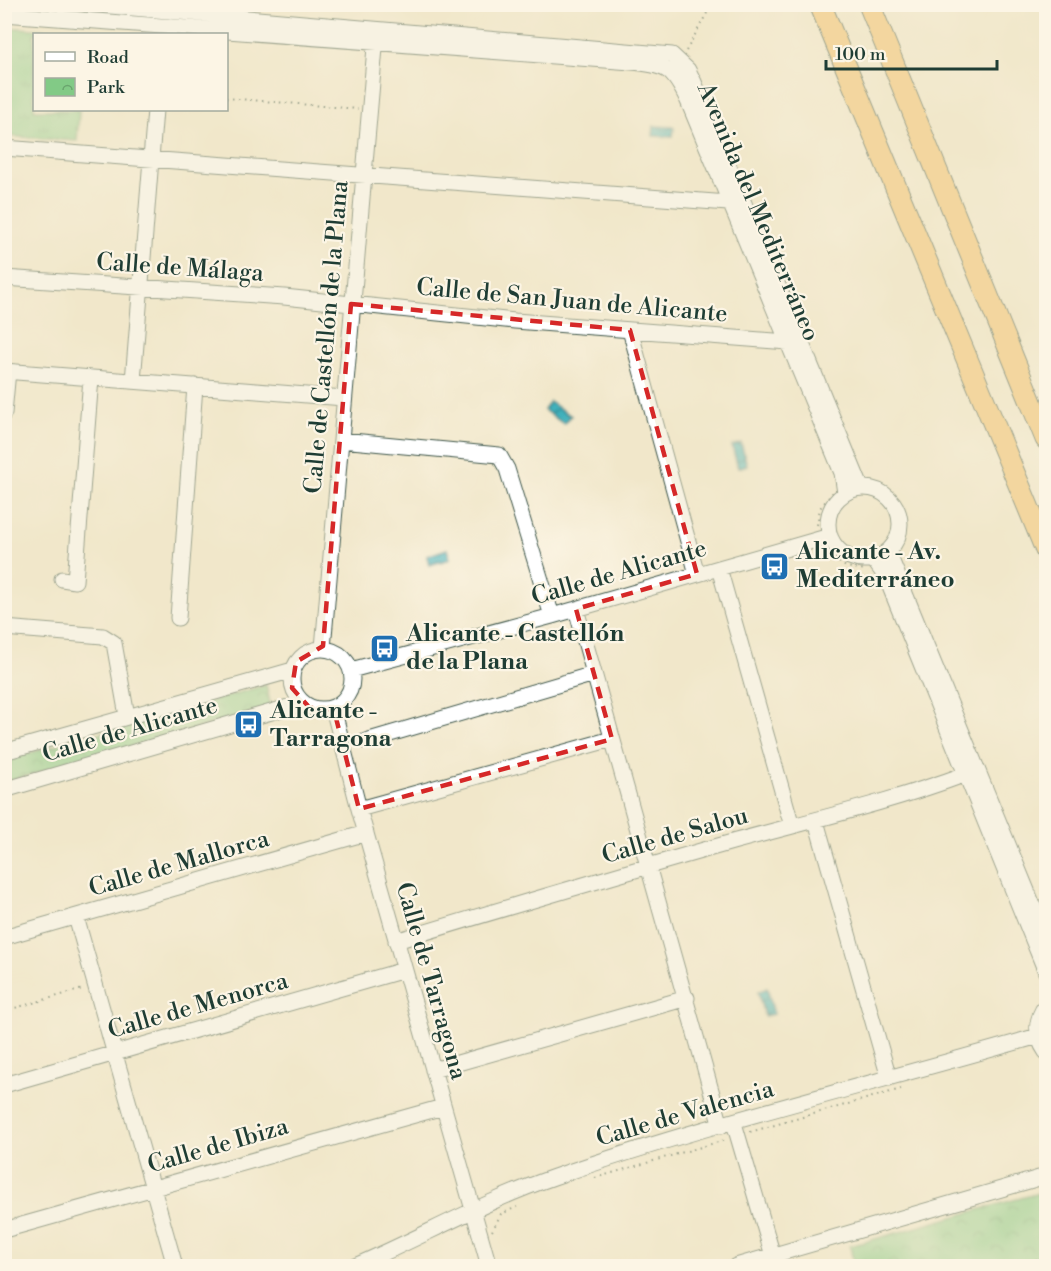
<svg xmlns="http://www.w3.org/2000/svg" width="1051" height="1271" viewBox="0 0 1051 1271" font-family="'Libre Bodoni',serif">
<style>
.grass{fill:url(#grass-tufts);stroke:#50845d;stroke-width:1.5}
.park{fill:url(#park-crowns);stroke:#50845d;stroke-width:1.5}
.water{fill:url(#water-waves);stroke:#307678;stroke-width:1.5}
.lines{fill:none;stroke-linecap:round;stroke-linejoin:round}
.minor-casing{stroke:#3e564a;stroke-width:17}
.highway-casing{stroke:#3e564a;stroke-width:23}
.path{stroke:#3e564a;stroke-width:2;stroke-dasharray:1.5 4.5;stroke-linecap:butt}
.minor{stroke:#fff;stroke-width:15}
.highway{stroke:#f5c16b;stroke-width:21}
.marked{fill:none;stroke:#d62828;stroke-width:4.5;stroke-dasharray:12 8;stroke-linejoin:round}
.labels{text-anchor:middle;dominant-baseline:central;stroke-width:4.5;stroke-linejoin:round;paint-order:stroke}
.street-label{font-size:24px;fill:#1f3d34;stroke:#fcf5e5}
.poi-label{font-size:24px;font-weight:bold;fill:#1f3d34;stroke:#fcf5e5;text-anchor:start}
</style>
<defs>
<pattern id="grass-tufts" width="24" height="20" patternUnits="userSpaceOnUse" patternTransform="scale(1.5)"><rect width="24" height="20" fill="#82ca86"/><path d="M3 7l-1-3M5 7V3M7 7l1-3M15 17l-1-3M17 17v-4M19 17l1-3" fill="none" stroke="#6aa56e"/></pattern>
<pattern id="park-crowns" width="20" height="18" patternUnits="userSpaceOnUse" patternTransform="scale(1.5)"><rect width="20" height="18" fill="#82ca86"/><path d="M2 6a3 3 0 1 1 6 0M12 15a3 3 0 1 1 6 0" fill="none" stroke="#6aa56e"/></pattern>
<pattern id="water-waves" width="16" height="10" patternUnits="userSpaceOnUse" patternTransform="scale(1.5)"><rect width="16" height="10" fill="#40b0bb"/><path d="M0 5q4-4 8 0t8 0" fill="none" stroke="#359099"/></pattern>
</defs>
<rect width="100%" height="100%" fill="#fcf5e5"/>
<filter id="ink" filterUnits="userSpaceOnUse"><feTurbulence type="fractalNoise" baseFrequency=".0167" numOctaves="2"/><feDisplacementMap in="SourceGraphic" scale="12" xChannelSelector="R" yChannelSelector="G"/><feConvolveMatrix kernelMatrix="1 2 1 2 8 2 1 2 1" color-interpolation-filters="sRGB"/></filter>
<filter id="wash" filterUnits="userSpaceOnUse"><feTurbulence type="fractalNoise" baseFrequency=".008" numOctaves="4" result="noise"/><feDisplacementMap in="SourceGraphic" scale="24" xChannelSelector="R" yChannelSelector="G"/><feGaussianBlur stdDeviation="1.35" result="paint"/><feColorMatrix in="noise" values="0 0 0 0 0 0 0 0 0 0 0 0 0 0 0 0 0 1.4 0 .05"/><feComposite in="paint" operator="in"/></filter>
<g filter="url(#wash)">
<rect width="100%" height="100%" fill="#f1e7ca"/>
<path class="grass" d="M 5,27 L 86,33 L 34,34 L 34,110 L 79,110 L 77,141 L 5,136 Z"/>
<path class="park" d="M 266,685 L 271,707 L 5,782 L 5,760 Z
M 1046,1191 L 1046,1266 L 854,1266 L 850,1246 Z"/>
<path class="water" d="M 654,126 L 674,127 L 673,137 L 653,136 Z
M 550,402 L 571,416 L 564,424 L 544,410 Z
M 741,443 L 747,465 L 738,468 L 732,446 Z
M 447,549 L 450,559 L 429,565 L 427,556 Z
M 767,988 L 774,1014 L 764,1016 L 758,992 Z"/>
</g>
<g filter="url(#ink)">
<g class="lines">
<defs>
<path id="minor" d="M 87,4 L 672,55 L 688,70 L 694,82 L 861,487
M 4,14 L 631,62 C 666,65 673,68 688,101 L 842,473 L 845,493
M 4,148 L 728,203
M 4,278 L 284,297 L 515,321 L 788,342
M 630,330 L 697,574
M 4,371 L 344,398
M 133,381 L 155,110
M 4,413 L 8,371
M 341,440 L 499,455 L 507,469 L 552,616
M828 524a36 36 0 1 1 72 0a36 36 0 1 1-72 0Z
M 888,552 L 1046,937
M 873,559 L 886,577 L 1046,972
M 719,568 L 792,826
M 62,579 L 75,581 L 91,378
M 576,609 L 721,1126
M 178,618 L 195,386
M 4,628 L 103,636 L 114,643 L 127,716
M 323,648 L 376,36
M292 679a30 30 0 1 1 60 0a30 30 0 1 1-60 0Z
M 351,670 L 552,616 L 830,536
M 333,708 L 359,809 L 489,1266
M 366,741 L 594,674
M 4,752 L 293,670
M 4,790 L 302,703
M 359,809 L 612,739
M 816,821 L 889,1078
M 76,917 L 175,1266
M 4,937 L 366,833
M 396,941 C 509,907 622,873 736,841 C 813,820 891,802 966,774
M 1046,1005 C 1035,1020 1035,1036 1046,1052
M 433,1070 L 687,998
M 4,1085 L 404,970
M 734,1123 L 773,1256
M 4,1230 L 443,1107
M 355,1266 C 422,1237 485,1201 554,1177 C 712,1122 877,1083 1038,1036
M 736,1266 L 1046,1176"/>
<path id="highway" d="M 820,4 L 1046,550
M 869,4 L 1046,439"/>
</defs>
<use href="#minor" class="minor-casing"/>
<use href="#highway" class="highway-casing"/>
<path class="path" d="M 686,51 L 712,4
M 226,98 L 358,109
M 817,525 L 820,508 L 833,492
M 824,552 L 846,567 L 866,570
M 4,1011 L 83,989
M 750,1132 L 901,1089
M 595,1178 L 725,1140
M 492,1231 L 501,1214 L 517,1207
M 1035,1266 L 1037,1258 L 1046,1255"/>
<use href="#minor" class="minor"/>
<use href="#highway" class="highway"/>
</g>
</g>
<path d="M0 0H1051V1271H0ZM 351,304 L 630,330 L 697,574 L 576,609 L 612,739 L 359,809 L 334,710 L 309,707 L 292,688 L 296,662 L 323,646 Z" fill="#f1e7ca" fill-opacity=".55" fill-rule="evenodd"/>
<path class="marked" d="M 351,304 L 630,330 L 697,574 L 576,609 L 612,739 L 359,809 L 334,710 L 309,707 L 292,688 L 296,662 L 323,646 Z"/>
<defs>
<symbol id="bus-square" viewBox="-11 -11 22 22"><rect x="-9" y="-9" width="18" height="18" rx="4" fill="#1f6fb2" stroke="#fcf5e5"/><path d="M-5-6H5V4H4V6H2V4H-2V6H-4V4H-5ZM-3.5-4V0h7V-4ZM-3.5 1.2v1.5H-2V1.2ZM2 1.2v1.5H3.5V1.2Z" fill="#fff"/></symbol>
</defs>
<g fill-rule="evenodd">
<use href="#bus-square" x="758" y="550" width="33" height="33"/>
<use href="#bus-square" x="368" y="632" width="33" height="33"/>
<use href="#bus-square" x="232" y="708" width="33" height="33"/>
</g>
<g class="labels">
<g class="street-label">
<text transform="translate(758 212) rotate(67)">Avenida del Mediterráneo</text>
<text transform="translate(180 268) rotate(4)">Calle de Málaga</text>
<text transform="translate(572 301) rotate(5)">Calle de San Juan de Alicante</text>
<text transform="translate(327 337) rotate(-85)">Calle de Castellón de la Plana</text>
<text transform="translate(619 573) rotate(-16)">Calle de Alicante</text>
<text transform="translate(130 730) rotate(-16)">Calle de Alicante</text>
<text transform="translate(675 836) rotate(-16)">Calle de Salou</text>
<text transform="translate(179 864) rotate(-16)">Calle de Mallorca</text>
<text transform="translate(431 981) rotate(74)">Calle de Tarragona</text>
<text transform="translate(198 1006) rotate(-16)">Calle de Menorca</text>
<text transform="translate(685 1114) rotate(-16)">Calle de Valencia</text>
<text transform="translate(218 1146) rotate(-16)">Calle de Ibiza</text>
</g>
<g class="poi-label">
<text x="796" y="552">Alicante - Av.<tspan x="796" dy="28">Mediterráneo</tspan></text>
<text x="406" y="634">Alicante - Castellón<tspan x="406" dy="28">de la Plana</tspan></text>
<text x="270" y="711">Alicante -<tspan x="270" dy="28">Tarragona</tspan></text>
</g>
</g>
<rect width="1051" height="1271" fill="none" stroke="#fcf5e5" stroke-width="24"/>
<rect x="33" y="33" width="195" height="78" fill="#fcf5e5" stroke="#a4ab9e" stroke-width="1.5"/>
<rect x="45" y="52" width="30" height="9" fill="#ffffff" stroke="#a4ab9e" stroke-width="1.5"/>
<text x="87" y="63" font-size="18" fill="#1f3d34">Road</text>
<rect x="45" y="78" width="30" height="18" fill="url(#park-crowns)" stroke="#a4ab9e" stroke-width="1.5"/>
<text x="87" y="93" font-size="18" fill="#1f3d34">Park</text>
<path d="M826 60v9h171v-9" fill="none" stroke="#1f3d34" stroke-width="3"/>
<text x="835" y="60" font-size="18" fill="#1f3d34" stroke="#fcf5e5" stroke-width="4.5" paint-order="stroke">100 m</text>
</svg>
